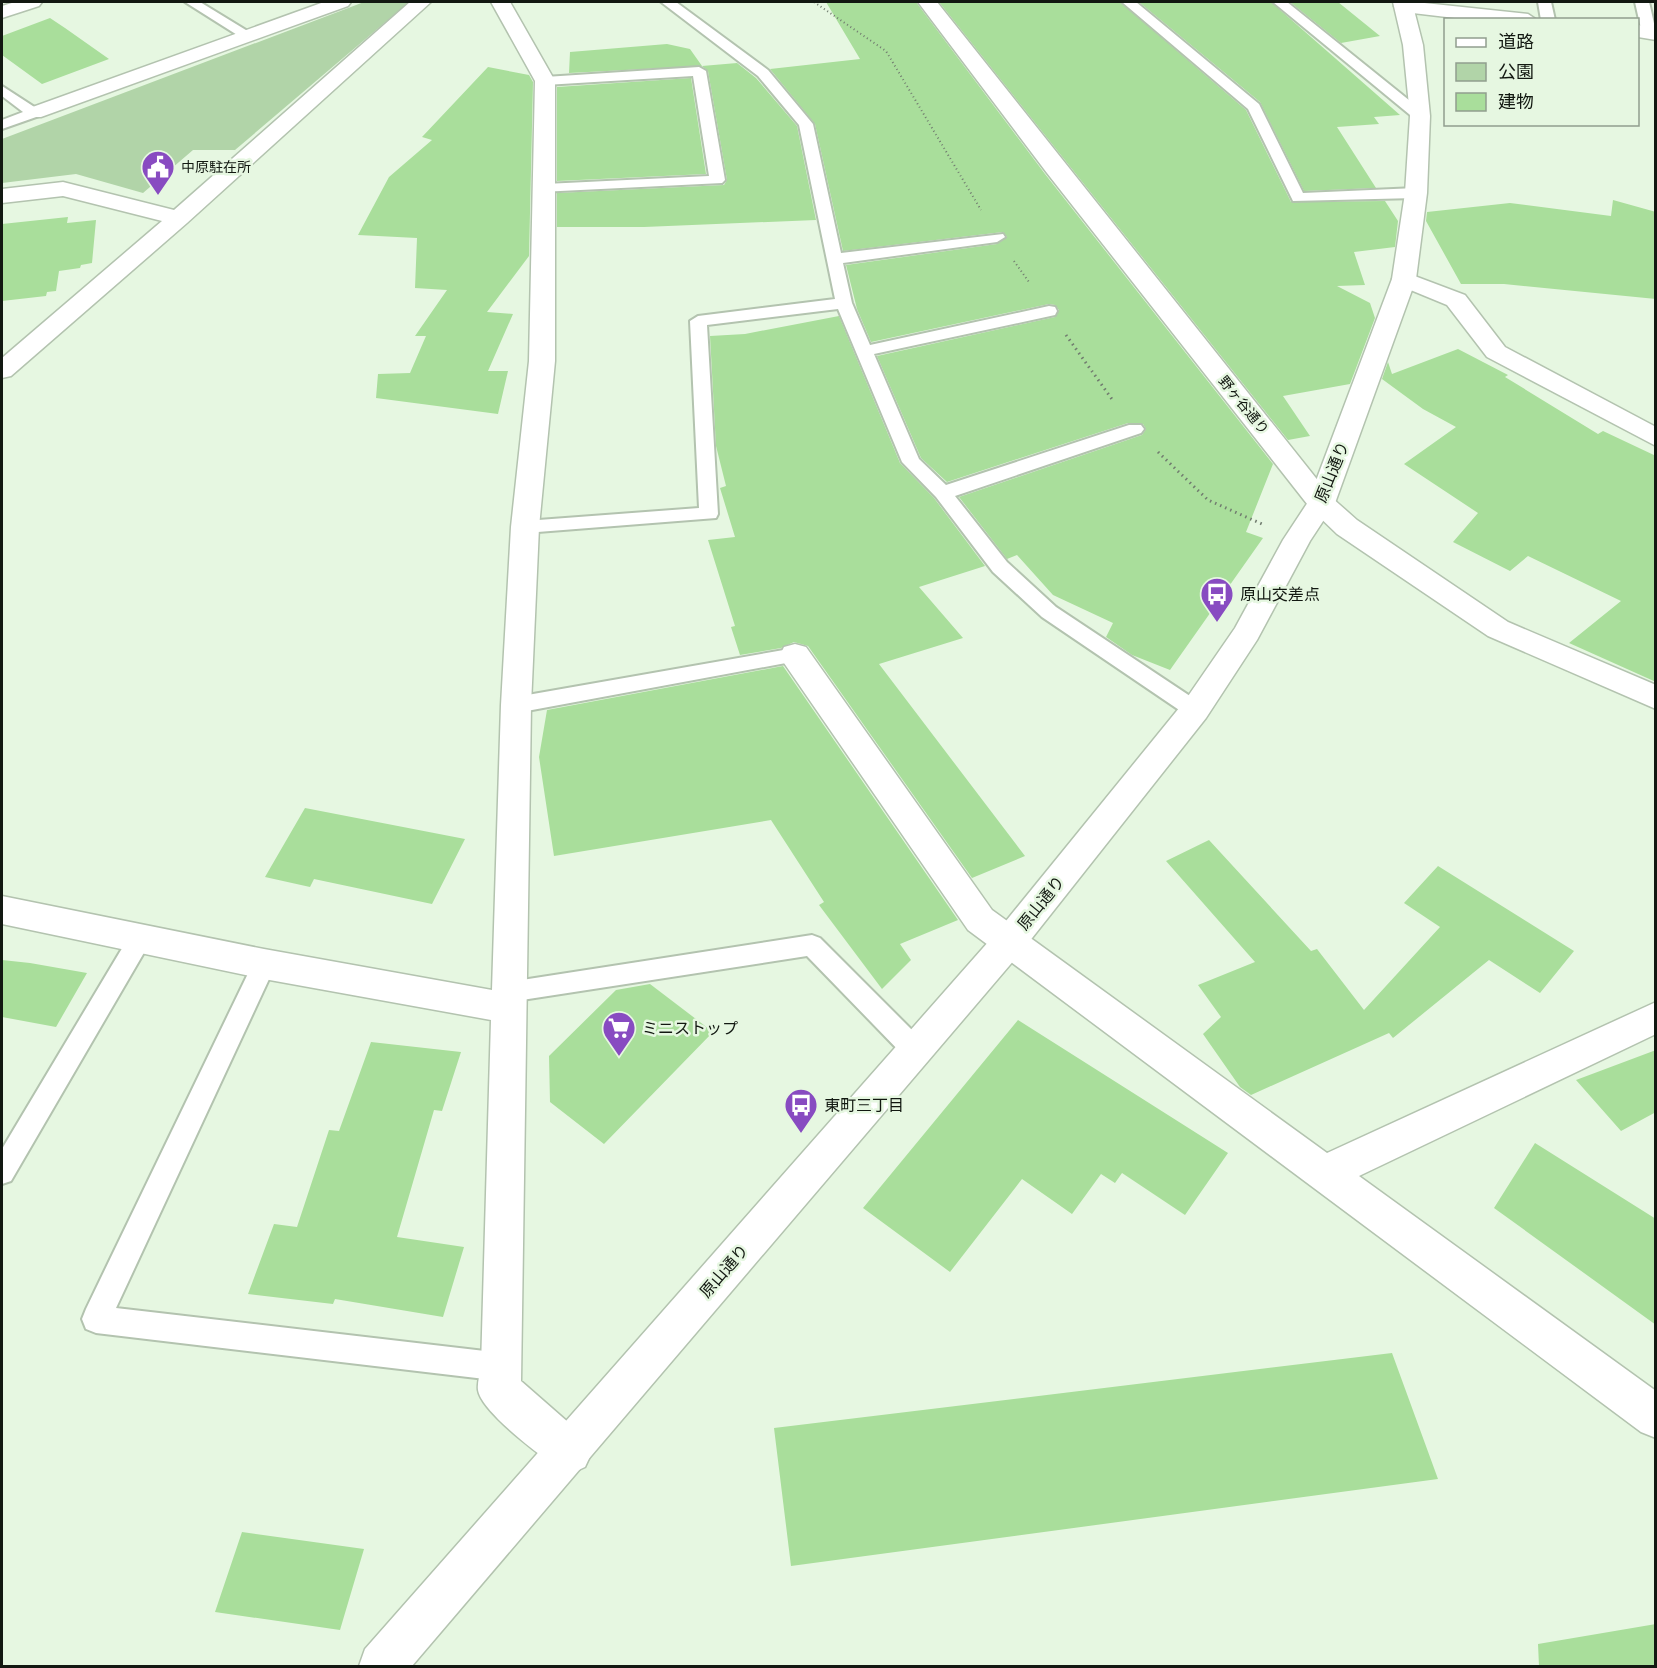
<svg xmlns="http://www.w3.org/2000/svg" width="1657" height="1668" viewBox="0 0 1657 1668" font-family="'Work Sans','Noto Sans JP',sans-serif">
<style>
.green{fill:#b1d4a8}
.building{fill:#a9de9b}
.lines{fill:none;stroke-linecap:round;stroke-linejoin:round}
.lane-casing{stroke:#b3c3af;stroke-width:4}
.street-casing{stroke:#b3c3af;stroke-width:3}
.secondary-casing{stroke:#b3c3af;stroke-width:3}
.path-far1{stroke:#717c6f;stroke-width:2;stroke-dasharray:1 3;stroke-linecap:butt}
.path{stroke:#717c6f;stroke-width:3;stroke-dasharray:1.5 4;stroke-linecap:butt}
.lane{fill:#fff;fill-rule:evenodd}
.street{fill:#fff;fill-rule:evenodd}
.secondary{fill:#fff;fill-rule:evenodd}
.labels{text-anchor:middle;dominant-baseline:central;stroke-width:5;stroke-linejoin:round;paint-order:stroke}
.far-poi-label{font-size:14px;fill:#121811;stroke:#e6f7e1;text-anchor:start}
.far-street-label{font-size:14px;fill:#121811;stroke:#e6f7e1}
.street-label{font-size:16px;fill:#121811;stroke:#e6f7e1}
.poi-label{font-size:16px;fill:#121811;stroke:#e6f7e1;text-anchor:start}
</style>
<rect width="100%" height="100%" fill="#e6f7e1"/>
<path class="green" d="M 364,2 L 409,2 L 235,150 L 193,150 L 143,193 L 76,174 L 2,183 L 2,139 Z"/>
<path class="building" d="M 826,2 L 916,2 L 1045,174 L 1273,464 L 1246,532 L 1263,538 L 1170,670 L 1132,655 L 1106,637 L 1113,623 L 1053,595 L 1017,555 L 1007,559 L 959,497 L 1142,435 L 1146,429 L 1143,424 L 1128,423 L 947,482 L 921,458 L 877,356 L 1055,317 L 1059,310 L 1055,305 L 1049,304 L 871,342 L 857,309 L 846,265 L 997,244 L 1007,237 L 1003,232 L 843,251 L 815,124 L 770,69 L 860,59 Z
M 939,2 L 1120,2 L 1246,110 L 1291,202 L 1385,201 L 1398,221 L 1395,247 L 1354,252 L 1365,285 L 1337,286 L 1370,303 L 1375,318 L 1350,384 L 1283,396 L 1310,436 L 1288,440 Z
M 1139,2 L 1271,2 L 1400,115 L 1374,117 L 1379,124 L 1337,127 L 1376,188 L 1304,191 L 1260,102 Z
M 1290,2 L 1338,2 L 1380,36 L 1341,43 Z
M 50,18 L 65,28 L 109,59 L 42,84 L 2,55 L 2,36 Z
M 667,44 L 690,49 L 702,66 L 569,73 L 570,52 Z
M 737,63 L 756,78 L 797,126 L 816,220 L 644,227 L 557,227 L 557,193 L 724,185 L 727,180 L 708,71 L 702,66 Z
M 488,67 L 529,75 L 533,82 L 529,256 L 487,312 L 513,314 L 488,371 L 508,371 L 498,414 L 376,398 L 378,374 L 410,373 L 426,336 L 415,336 L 447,290 L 415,288 L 417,238 L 358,235 L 389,177 L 432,140 L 422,137 Z
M 691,78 L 706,174 L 557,181 L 557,87 Z
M 1613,200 L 1656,212 L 1656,299 L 1504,284 L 1461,284 L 1426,221 L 1427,212 L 1510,203 L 1611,216 Z
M 68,217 L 67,223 L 96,220 L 92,263 L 81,265 L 80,268 L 59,271 L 56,291 L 47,292 L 46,296 L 2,301 L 2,224 Z
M 839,316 L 900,463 L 934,498 L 985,566 L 919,587 L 963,638 L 879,664 L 1025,856 L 972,878 L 808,646 L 794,642 L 781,648 L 740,655 L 731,627 L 735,626 L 708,540 L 735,537 L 720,488 L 726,486 L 716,446 L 710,336 L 745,334 Z
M 1458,349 L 1508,375 L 1505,377 L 1598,434 L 1603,431 L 1656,456 L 1656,682 L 1569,643 L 1621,601 L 1528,556 L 1510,571 L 1453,542 L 1478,513 L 1404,464 L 1456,427 L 1423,409 L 1382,379 L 1388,362 L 1392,374 Z
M 783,666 L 958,920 L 900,944 L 911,960 L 882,989 L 819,905 L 824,902 L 771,820 L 554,856 L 539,757 L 547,710 Z
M 305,808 L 465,839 L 432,904 L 314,879 L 310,887 L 265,877 Z
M 1209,840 L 1311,951 L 1317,949 L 1364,1010 L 1440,927 L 1404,903 L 1438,866 L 1574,951 L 1540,993 L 1489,960 L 1393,1038 L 1389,1033 L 1251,1095 L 1240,1087 L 1203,1034 L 1221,1017 L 1198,985 L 1255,962 L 1166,861 Z
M 2,960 L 30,963 L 87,973 L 56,1027 L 2,1017 Z
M 650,984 L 713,1032 L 604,1144 L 550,1102 L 549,1056 L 616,990 Z
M 1018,1020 L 1228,1153 L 1185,1215 L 1122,1173 L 1115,1183 L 1101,1174 L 1072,1214 L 1022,1179 L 950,1272 L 863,1208 Z
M 371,1042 L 461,1052 L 442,1111 L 434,1110 L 397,1237 L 464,1247 L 443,1317 L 335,1299 L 333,1304 L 248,1294 L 274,1224 L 297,1227 L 329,1130 L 339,1131 Z
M 1656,1050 L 1656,1112 L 1621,1131 L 1576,1080 Z
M 1535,1143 L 1656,1219 L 1656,1325 L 1494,1208 Z
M 1392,1353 L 1438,1479 L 791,1566 L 774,1428 Z
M 242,1532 L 364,1549 L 340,1630 L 215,1612 Z
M 1656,1624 L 1656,1666 L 1539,1666 L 1538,1644 Z"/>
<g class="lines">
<defs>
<path id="lane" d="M 185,2 L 200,2 L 254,35 L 247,39 L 242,38 Z
M 661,2 L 676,2 L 768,70 L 813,124 L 841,253 L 1003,234 L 1005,237 L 997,242 L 843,263 L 852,303 L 870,345 L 1049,306 L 1055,307 L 1057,311 L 1055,315 L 874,354 L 919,459 L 946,485 L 1129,425 L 1141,425 L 1144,429 L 1141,433 L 955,496 L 1007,562 L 1056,607 L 1202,704 L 1206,710 L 1202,716 L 1195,718 L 1188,716 L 1042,617 L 993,572 L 936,497 L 902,462 L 838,309 L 707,325 L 718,514 L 716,518 L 525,533 L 518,531 L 516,527 L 518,523 L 525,521 L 699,508 L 690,321 L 698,316 L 835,299 L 799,125 L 758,76 Z
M 1122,2 L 1136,2 L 1259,104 L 1303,193 L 1416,188 L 1424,193 L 1416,198 L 1293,201 L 1248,109 Z
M 1273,2 L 1287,2 L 1425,113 L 1425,119 L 1415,119 Z
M 1538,2 L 1551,2 L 1555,20 L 1541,20 Z
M 1635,2 L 1649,2 L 1656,32 L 1654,36 L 1649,37 L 1642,33 Z
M 699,67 L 706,71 L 725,180 L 722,183 L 540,192 L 537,189 L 540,186 L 545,184 L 709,176 L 693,76 L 545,85 L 538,81 L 545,77 Z
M 2,86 L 39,110 L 39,116 L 2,129 L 2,120 L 23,112 L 2,96 Z
M 795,648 L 802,650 L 805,655 L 802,660 L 516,713 L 509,710 L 505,705 L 509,700 L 516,697 Z
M 141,927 L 149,930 L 153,937 L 149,944 L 11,1181 L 2,1184 L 2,1149 L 133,930 Z
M 812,935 L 820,938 L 923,1041 L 926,1049 L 923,1057 L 914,1060 L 905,1057 L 807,956 L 509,1002 L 500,999 L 497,992 L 500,985 L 509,982 Z
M 264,954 L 272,957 L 276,964 L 116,1308 L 502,1353 L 512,1357 L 516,1367 L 512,1377 L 502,1381 L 96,1333 L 86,1329 L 82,1319 L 86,1309 L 256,957 Z"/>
<path id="street" d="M 15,2 L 42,2 L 39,6 L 2,18 L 2,6 Z
M 324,2 L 351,2 L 348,6 L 41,117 L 27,117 L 24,113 L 27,109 Z
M 410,2 L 431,2 L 187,223 L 11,376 L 2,378 L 2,358 L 162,221 L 63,196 L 2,203 L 2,189 L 63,182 L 174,210 Z
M 491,2 L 510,2 L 555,81 L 555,361 L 539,527 L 531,705 L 521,1381 L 585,1437 L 592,1452 L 585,1467 L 570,1474 C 550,1465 481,1412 478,1390 C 477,1383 480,1374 481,1367 L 491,1020 L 264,979 L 2,924 L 2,896 L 264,949 L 492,990 L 501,705 L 511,527 L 529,361 L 535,81 Z
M 918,2 L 937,2 L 1331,497 L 1357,520 L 1508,622 L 1656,685 L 1656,709 L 1488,636 L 1337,534 L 1311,509 L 1047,173 Z
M 1397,2 L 1415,2 L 1528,14 L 1537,20 L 1472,20 L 1404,12 L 1397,10 L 1394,6 Z
M 1638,25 L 1656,28 L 1656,40 L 1638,37 Z
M 1404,272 L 1465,295 L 1505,347 L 1656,427 L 1656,446 L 1487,357 L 1447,305 L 1396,284 L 1392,279 L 1396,274 Z
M 795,644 L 806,647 L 992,910 L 1327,1153 L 1656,1002 L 1656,1034 L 1359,1176 L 1656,1391 L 1656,1438 L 1641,1432 L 968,930 L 784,663 L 780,655 L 784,647 Z"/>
<path id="secondary" d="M 1393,2 L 1412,2 L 1423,45 L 1430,116 L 1427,193 L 1416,279 L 1335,503 L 1310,541 L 1257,640 L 1206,718 L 1021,952 L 412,1666 L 359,1666 L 365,1649 L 997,932 L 1184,702 L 1235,628 L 1283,540 L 1308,502 L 1392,279 L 1405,193 L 1410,116 L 1403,45 Z"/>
</defs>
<use href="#lane" class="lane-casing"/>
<use href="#street" class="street-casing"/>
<use href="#secondary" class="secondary-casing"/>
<path class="path-far1" d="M 814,2 L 886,51 L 981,210
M 1014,261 L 1029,282"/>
<path class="path" d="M 1066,335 L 1114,402
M 1158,452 L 1208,500 L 1262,524"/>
<use href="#lane" class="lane"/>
<use href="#street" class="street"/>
<use href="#secondary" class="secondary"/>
</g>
<defs>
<symbol id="civic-pin" viewBox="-11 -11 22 30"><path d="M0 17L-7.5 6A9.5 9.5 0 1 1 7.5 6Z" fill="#884bc1" stroke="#e6f7e1"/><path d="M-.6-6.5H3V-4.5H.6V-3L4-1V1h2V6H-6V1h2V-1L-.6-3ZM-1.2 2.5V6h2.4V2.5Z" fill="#fff"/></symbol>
<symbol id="bus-pin" viewBox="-11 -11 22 30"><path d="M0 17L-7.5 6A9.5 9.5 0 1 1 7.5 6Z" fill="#884bc1" stroke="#e6f7e1"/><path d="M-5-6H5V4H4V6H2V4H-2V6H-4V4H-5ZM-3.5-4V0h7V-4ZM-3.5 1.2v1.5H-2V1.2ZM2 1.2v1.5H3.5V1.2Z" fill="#fff"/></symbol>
<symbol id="supermarket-pin" viewBox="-11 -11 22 30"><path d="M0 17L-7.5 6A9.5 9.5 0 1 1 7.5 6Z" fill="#884bc1" stroke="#e6f7e1"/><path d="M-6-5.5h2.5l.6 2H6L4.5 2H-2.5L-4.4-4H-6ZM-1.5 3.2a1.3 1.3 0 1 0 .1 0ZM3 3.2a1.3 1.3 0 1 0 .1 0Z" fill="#fff"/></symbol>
</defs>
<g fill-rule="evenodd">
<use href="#civic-pin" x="139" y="148" width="38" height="52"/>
<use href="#bus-pin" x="1198" y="575" width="38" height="52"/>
<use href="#supermarket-pin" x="600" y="1009" width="38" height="52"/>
<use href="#bus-pin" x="782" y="1086" width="38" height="52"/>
</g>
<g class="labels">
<g class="far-poi-label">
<text x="181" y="167">中原駐在所</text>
</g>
<g class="far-street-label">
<text transform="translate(1244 405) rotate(51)">野ヶ谷通り</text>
</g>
<g class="street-label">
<text transform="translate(1332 472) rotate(-68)">原山通り</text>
<text transform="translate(1041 903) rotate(-51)">原山通り</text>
<text transform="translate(724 1271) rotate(-49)">原山通り</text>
</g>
<g class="poi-label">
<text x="1240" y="594">原山交差点</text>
<text x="642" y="1028">ミニストップ</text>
<text x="824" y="1105">東町三丁目</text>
</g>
</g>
<rect width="1657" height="1668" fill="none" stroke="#121811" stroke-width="6"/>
<rect x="1444" y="18" width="195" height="108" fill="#e6f7e1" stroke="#919e8e" stroke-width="1.5"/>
<rect x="1456" y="38" width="30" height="9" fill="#ffffff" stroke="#919e8e" stroke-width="1.5"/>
<text x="1498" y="48" font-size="18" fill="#121811">道路</text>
<rect x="1456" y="63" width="30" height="18" fill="#b1d4a8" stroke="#919e8e" stroke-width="1.5"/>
<text x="1498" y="78" font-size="18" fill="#121811">公園</text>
<rect x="1456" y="93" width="30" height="18" fill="#a9de9b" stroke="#919e8e" stroke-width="1.5"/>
<text x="1498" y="108" font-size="18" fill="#121811">建物</text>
</svg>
